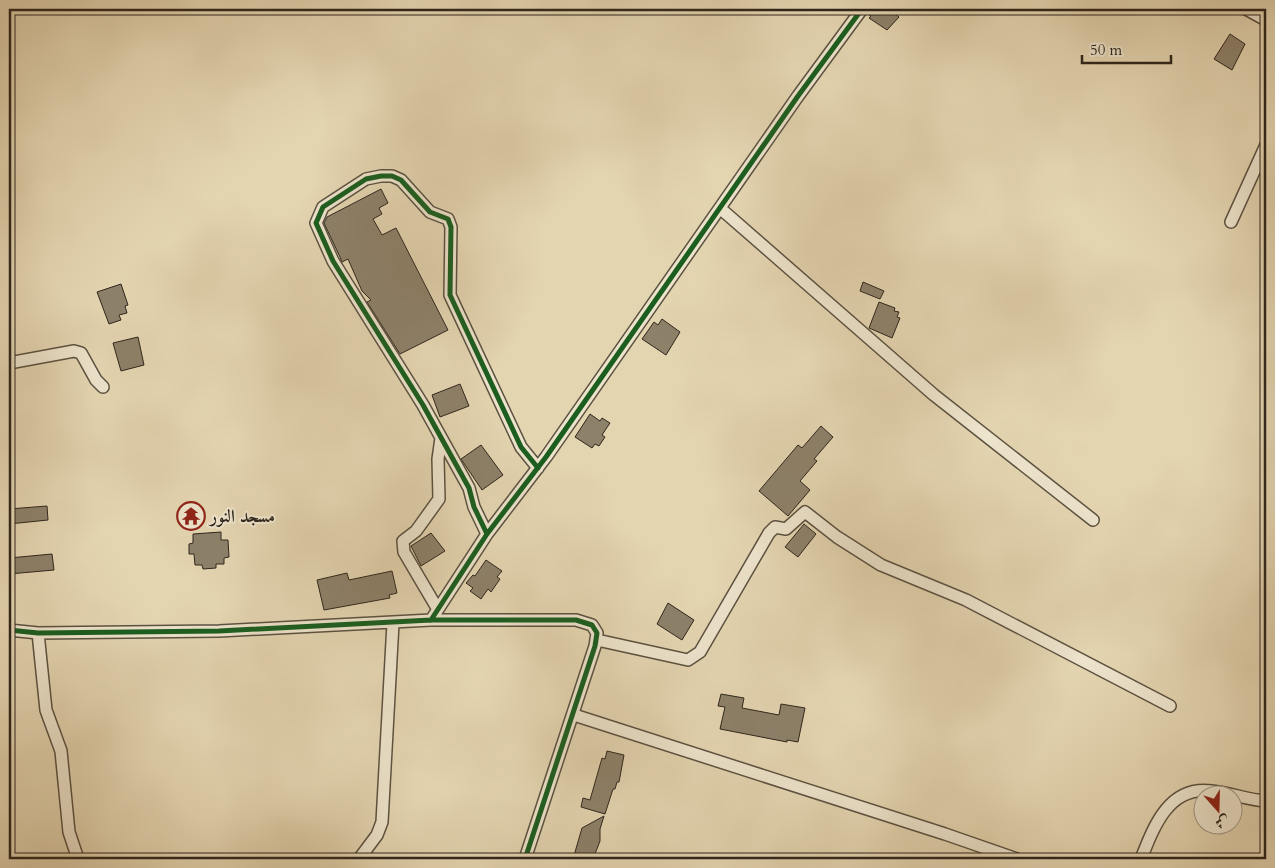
<svg xmlns="http://www.w3.org/2000/svg" width="1275" height="868" viewBox="0 0 1275 868" font-family="Cardo,Amiri,serif">
<style>
.building{fill:#8d816a;stroke:#2e261d}
.lines{fill:none;stroke-linecap:round;stroke-linejoin:round}
.minor-casing{stroke:#5c5242;stroke-width:14}
.minor{stroke:#ede4cc;stroke-width:11}
.cycleway-casing{stroke:#ede4cc;stroke-width:8}
.cycleway{stroke:#1b5e20;stroke-width:5}
.labels{text-anchor:middle;dominant-baseline:central;stroke-width:4;stroke-linejoin:round;paint-order:stroke}
.poi-label{font-size:18px;font-weight:bold;fill:#2e261d;stroke:#ede4cc;text-anchor:start}
</style>
<rect width="100%" height="100%" fill="#e4d5b1"/>
<filter id="stains"><feTurbulence type="fractalNoise" baseFrequency=".004" numOctaves="4"/><feColorMatrix values="0 0 0 0 .2 0 0 0 0 .09 0 0 0 0 .02 0 0 0 .5 -.17"/></filter>
<radialGradient id="worn" r=".72"><stop offset=".6" stop-color="#630" stop-opacity="0"/><stop offset="1" stop-color="#630" stop-opacity=".3"/></radialGradient>
<path class="building" d="M 873,9 L 890,9 L 899,17 L 887,30 L 869,18 L 871,16 L 868,14 Z
M 1230,34 L 1245,44 L 1232,70 L 1214,59 Z
M 381,189 L 388,203 L 379,208 L 382,214 L 373,219 L 382,235 L 396,228 L 448,330 L 400,354 L 367,302 L 371,300 L 362,291 L 348,259 L 342,262 L 340,257 L 324,223 L 327,217 Z
M 863,282 L 884,291 L 880,299 L 860,291 Z
M 121,284 L 128,305 L 125,306 L 127,313 L 119,315 L 121,320 L 109,324 L 97,292 Z
M 879,302 L 895,308 L 894,311 L 899,312 L 897,317 L 900,318 L 892,338 L 869,328 Z
M 662,319 L 680,332 L 666,355 L 642,339 L 654,322 L 658,325 Z
M 138,337 L 144,365 L 121,371 L 113,343 Z
M 460,384 L 469,406 L 440,417 L 432,395 Z
M 590,414 L 600,421 L 602,418 L 610,423 L 602,435 L 605,437 L 599,446 L 595,444 L 592,448 L 575,437 Z
M 821,426 L 833,437 L 814,459 L 817,461 L 800,481 L 810,490 L 788,516 L 759,491 L 798,445 L 802,448 Z
M 481,445 L 503,475 L 482,490 L 461,459 Z
M 47,506 L 48,520 L 9,524 L 9,509 Z
M 804,524 L 816,534 L 798,557 L 785,547 Z
M 221,532 L 221,540 L 228,540 L 229,557 L 224,558 L 224,564 L 216,564 L 216,568 L 203,569 L 202,565 L 195,565 L 194,554 L 189,554 L 189,544 L 193,543 L 193,534 Z
M 431,533 L 445,551 L 421,566 L 411,546 Z
M 52,554 L 54,570 L 9,574 L 9,558 Z
M 486,560 L 502,571 L 497,577 L 500,579 L 491,592 L 488,589 L 481,599 L 470,591 L 473,588 L 466,583 L 473,575 L 475,576 Z
M 392,571 L 397,593 L 389,595 L 390,598 L 324,610 L 317,580 L 347,573 L 349,580 Z
M 668,603 L 694,620 L 682,640 L 657,624 Z
M 721,694 L 744,698 L 742,708 L 779,715 L 781,704 L 805,708 L 798,742 L 787,740 L 787,742 L 720,729 L 725,707 L 718,706 Z
M 607,751 L 624,755 L 619,782 L 617,782 L 615,789 L 613,789 L 605,814 L 581,807 L 583,798 L 590,800 L 602,758 L 605,759 Z
M 604,816 L 600,829 L 600,841 L 593,859 L 573,859 L 582,828 Z"/>
<g class="lines">
<defs>
<path id="minor" d="M 1246,9 L 1266,20
M 721,209 L 934,395 L 1093,520
M 1231,222 L 1266,145
M 9,363 L 74,351 L 81,353 L 96,380 L 103,387
M 487,534 L 474,507 L 469,488 L 423,405 L 333,261 L 316,223 L 323,207 L 366,179 L 381,176 L 392,176 L 401,180 L 430,212 L 448,219 L 451,227 L 450,295 L 521,447 L 538,468
M 437,608 L 404,552 L 403,541 L 416,531 L 439,499 L 438,459 L 441,438
M 431,620 L 487,534 L 546,457 L 798,96 L 862,9
M 9,630 L 38,633 L 219,631 L 431,620 L 576,620 L 592,625 L 597,633 L 595,646 L 525,859
M 38,633 L 46,710 L 61,751 L 69,832 L 78,859
M 597,640 L 688,660 L 700,652 L 769,533 L 775,527 L 786,529 L 805,512 L 837,537 L 881,565 L 966,600 L 1170,706
M 574,715 L 945,834 L 1017,859
M 359,859 L 377,835 L 382,822 L 393,623
M 1141,859 C 1154,826 1169,785 1212,791 C 1231,793 1248,800 1266,801"/>
</defs>
<use href="#minor" class="minor-casing"/>
<use href="#minor" class="minor"/>
<defs>
<path id="cycleway" d="M 487,534 L 474,507 L 469,488 L 423,405 L 333,261 L 316,223 L 323,207 L 366,179 L 381,176 L 392,176 L 401,180 L 430,212 L 448,219 L 451,227 L 450,295 L 521,447 L 538,468
M 431,620 L 487,534 L 546,457 L 798,96 L 862,9
M 9,630 L 38,633 L 219,631 L 431,620 L 576,620 L 592,625 L 597,633 L 595,646 L 525,859"/>
</defs>
<use href="#cycleway" class="cycleway-casing"/>
<use href="#cycleway" class="cycleway"/>
</g>
<defs>
<symbol id="temple-ring" viewBox="-11 -11 22 22"><circle r="9.5" fill="#ede4cc" stroke="#8f2418" stroke-width="1.5"/><path d="M0-6L5-2H3V0L6.5 2.5H4V6H1.5V3h-3V6H-4V2.5H-6.5L-3 0V-2H-5Z" fill="#8f2418"/></symbol>
</defs>
<g fill-rule="evenodd">
<use href="#temple-ring" x="175" y="500" width="32" height="32"/>
</g>
<g class="labels">
<g class="poi-label">
<text x="210" y="516">مسجد النور</text>
</g>
</g>
<rect width="1275" height="868" fill="none" stroke="#e4d5b1" stroke-width="30"/>
<rect x="10" y="10" width="1255" height="848" fill="none" stroke="#2e261d" stroke-width="2.5"/>
<rect x="15" y="15" width="1245" height="838" fill="none" stroke="#2e261d"/>
<g transform="translate(1218 810) rotate(160)"><circle r="24" fill="#ede4cc" stroke="#a19886"/>
<path d="M0-4L9 19L0 12L-9 19Z" fill="#8f2418"/>
<text y="-8" font-size="14" font-weight="bold" text-anchor="middle" fill="#2e261d">ش</text>
</g>
<path d="M1082 55v8h89v-8" fill="none" stroke="#2e261d" stroke-width="2.5"/>
<text x="1090" y="55" font-size="15" fill="#2e261d" stroke="#ede4cc" stroke-width="4" paint-order="stroke">50 m</text>
<rect width="100%" height="100%" filter="url(#stains)"/>
<rect width="100%" height="100%" fill="url(#worn)"/>
</svg>
